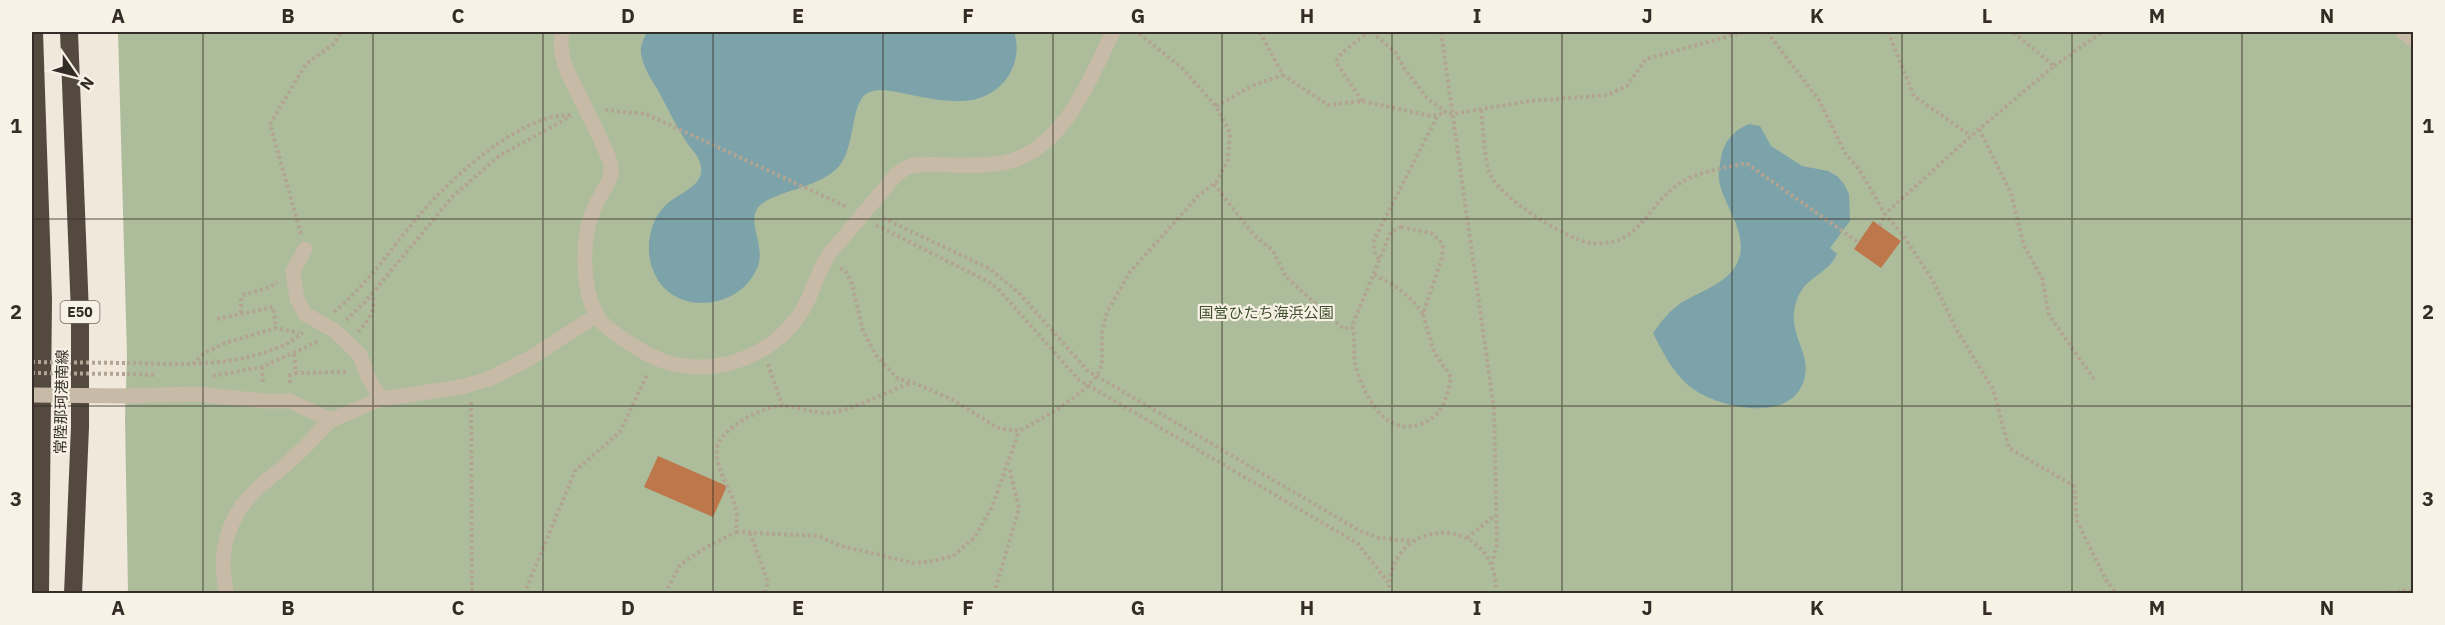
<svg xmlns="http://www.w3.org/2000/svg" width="2445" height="625" viewBox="0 0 2445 625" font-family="'IBM Plex Sans','Noto Sans JP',sans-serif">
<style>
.green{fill:#adbd9c}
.water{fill:#7ca2aa}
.building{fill:#bd774b}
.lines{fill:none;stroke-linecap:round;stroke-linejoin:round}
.path{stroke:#b2a492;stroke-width:4;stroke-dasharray:3 3;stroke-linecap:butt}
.minor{stroke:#c7baa7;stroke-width:15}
.highway{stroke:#54493f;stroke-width:18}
.path-bridge{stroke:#b2a492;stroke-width:4;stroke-dasharray:3 3;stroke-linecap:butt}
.minor-bridge{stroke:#c7baa7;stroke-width:15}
.grid{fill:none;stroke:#342d27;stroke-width:1.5;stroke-opacity:0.55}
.labels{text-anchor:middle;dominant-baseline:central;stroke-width:4.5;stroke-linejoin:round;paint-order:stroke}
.shield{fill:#f8f2e6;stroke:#6f6860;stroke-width:1.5}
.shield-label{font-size:14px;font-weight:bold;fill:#342d27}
.park-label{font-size:15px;fill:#3e502d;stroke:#f8f2e6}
.street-label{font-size:15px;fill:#342d27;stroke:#f8f2e6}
.neatline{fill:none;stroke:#342d27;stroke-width:2}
.grid-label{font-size:20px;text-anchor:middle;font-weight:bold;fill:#342d27}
</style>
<rect width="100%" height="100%" fill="#f0e9db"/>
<path class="green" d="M 118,32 L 2413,32 L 2413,593 L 128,593 L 125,418 L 127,356 Z"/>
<path class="water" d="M 647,32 L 1014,32 C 1019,47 1017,61 1009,75 C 983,115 935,99 897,92 C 886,90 875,88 866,94 C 851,104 855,146 840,165 C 820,190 770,190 757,209 C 748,224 765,246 758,266 C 741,311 671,318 653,270 C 644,248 650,218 668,203 C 684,190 712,183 697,156 C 693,150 688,145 684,138 C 675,124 668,109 660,94 C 653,81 643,69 641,53 C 640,46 644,38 647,32 Z
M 1749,124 L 1760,126 L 1771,146 L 1802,166 L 1828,171 L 1837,176 L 1844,184 L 1849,194 L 1850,221 L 1830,248 L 1837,254 C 1829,273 1806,277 1798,297 C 1783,333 1813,350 1804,380 C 1791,425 1716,408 1689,386 C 1672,371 1663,353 1653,333 C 1661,322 1669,311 1681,303 C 1702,290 1734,282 1740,255 C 1745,231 1726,207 1720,185 C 1717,174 1720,164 1722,153 C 1725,140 1736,129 1749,124 Z"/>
<path class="building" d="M 1873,221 L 1901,241 L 1881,268 L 1854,249 Z
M 658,456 L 727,486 L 713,517 L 644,487 Z"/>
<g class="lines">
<path class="path" d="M 1260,32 L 1283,75 L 1328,105 L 1362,101 L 1431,116 L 1446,113
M 1372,32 L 1396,53 L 1404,68 L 1427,98 L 1447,113 L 1453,114 L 1530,101 L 1607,95 L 1627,86 L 1646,59 L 1744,32
M 1441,32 L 1494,409 L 1497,544 L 1492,564
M 1767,32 L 1819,100 L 1845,153 L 1859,169 L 1885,214 L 1971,136 L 2054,66 L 2013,32
M 1888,32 L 1914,96 L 1971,136
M 2054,66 L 2102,32
M 1362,101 L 1336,62 C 1339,52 1360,40 1368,32
M 1216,106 L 1252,86 L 1283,75
M 605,110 L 646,114 L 847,207
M 1481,110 C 1483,127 1484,160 1490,174 C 1499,197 1566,239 1590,243 C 1600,244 1612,243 1621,239 C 1642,229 1653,205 1670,191 C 1690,172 1720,169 1746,163 L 1858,242
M 1979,129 L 2011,193 L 2024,246 L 2042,278 L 2049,315 L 2094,379
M 1214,184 L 1253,234 L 1273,251 L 1286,277 L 1344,329 L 1352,326
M 883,218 L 990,269 L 1019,293 L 1088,371 L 1360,531 L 1379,538 L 1412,541
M 876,225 L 989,282 L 999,290 L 1079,380 L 1357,543 L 1388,582
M 1880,226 L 1885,214 L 1902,234 L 1932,279 L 1956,329 L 1993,389 L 2009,448 L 2074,486 L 2077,521 L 2106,580 L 2117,594
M 1401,227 L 1431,233 L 1440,241 L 1443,246 L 1442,258 L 1423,314 L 1434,352 L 1451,377 C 1447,398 1443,416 1421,424 C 1384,438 1362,392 1355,363 C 1353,350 1356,338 1352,326 L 1391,232 Z
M 301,234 L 270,124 L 306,64 L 335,43 L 341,32
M 1379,259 L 1375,255 L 1374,240 L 1438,115
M 840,268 L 847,273 L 852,284 L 863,331 L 876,355 L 898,379 L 912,382 L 953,400 L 998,428 L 1019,431 L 1055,411 L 1081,392 L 1097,376 L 1102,364 L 1102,332 L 1107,312 L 1130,272 L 1198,196 L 1217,181 L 1228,160 L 1230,133 L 1216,106 L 1182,68 L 1137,32
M 1374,275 C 1396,285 1409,295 1423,314
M 334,312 C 363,288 384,259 407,230 C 436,194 469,162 508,137 C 528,125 547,115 571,115
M 241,313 L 241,300 L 243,295 L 270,287 L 277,282
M 217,319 L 273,307 L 276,328
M 346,320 L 366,301 L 453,196 L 499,156 L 571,116
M 358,332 C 368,320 377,311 372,294
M 294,354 L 296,373 L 346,372
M 127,363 C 180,364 234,368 284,345 C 291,342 296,337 303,333
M 193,364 L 204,353 L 225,343 L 276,328 L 299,333
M 768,364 L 782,405
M 262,367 L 263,384
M 127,374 L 155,375
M 213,376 L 262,367 L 319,341
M 290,383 L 290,375 L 296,373
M 471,402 L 472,594
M 736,532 L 818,536 L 841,546 L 914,563 L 933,561 L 953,556 L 975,537 L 992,507 L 1019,431
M 750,533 L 768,582 L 764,594
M 1467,538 L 1494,516
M 524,594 L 575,471 L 620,432 L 648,373
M 665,594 L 680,565 L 703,549 L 736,532 C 736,525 738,516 736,509 C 732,490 714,468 717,448 C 719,429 766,404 784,406 C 802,407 815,415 834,412 C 857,408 888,391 911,383
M 994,594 L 1019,508 L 1009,467
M 1389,594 C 1386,513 1499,512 1496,594
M 2379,594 L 2408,590 L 2414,593"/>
<path class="minor" d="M 562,32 C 559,46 562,58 567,71
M 2403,32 L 2414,41
M 601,140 C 605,150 613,163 611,174 C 607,189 595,201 591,216 C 582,244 582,287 596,314 C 601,324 614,333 623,339 C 642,352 662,364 685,366 C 734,372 784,347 807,302 C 815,285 819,268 830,253
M 896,175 L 904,169 L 914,165 C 943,163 973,168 1002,163 C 1063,152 1089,80 1113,32
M 305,249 L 293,271 L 297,299 L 305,314 L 335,331 L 360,355 L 368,377 L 381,399
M 126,396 L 197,394 L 263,401 L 290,401 L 331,420 L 381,399 L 461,387 L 489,379 L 530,358 L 597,315
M 227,594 C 217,555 227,517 257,489 C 268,478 281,470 292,459 C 306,447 318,433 331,420"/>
<path class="highway" d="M 34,32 L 43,299 L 40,594
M 69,32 L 80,314 L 80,427 L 73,594"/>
<path class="path-bridge" d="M 32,362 L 127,363
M 32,373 L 127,374"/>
<path class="minor-bridge" d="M 567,71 L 601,140
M 830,253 L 896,175
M 32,395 L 126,396"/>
</g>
<path class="grid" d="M 203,32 L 203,594M 373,32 L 373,594M 543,32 L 543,594M 713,32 L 713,594M 883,32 L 883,594M 1053,32 L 1053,594M 1222,32 L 1222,594M 1392,32 L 1392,594M 1562,32 L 1562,594M 1732,32 L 1732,594M 1902,32 L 1902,594M 2072,32 L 2072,594M 2242,32 L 2242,594M 32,219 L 2414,219M 32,406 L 2414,406"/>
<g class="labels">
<rect class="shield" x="60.5" y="301" width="39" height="22" rx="4.5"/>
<g class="shield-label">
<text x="80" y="312">E50</text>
</g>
<g class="park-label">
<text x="1266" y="312">国営ひたち海浜公園</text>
</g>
<g class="street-label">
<text transform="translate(61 402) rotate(-89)">常陸那珂港南線</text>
</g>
</g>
<rect width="2445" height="625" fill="none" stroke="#f8f2e6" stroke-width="66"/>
<g transform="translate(75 75) rotate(125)" stroke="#f8f2e6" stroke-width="4.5" paint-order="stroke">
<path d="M0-4.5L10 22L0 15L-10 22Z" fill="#342d27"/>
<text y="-9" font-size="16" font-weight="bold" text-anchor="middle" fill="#342d27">N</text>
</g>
<rect x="33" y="33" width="2379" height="559" class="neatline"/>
<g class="grid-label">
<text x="118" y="23">A</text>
<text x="288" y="23">B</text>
<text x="458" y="23">C</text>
<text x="628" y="23">D</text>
<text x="798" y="23">E</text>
<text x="968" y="23">F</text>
<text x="1138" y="23">G</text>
<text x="1307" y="23">H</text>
<text x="1477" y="23">I</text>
<text x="1647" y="23">J</text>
<text x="1817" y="23">K</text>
<text x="1987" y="23">L</text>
<text x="2157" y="23">M</text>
<text x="2327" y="23">N</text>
<text x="16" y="133">1</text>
<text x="2428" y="133">1</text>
<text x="16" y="319">2</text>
<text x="2428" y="319">2</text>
<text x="16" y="506">3</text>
<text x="2428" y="506">3</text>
<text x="118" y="615">A</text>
<text x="288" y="615">B</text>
<text x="458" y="615">C</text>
<text x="628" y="615">D</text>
<text x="798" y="615">E</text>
<text x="968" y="615">F</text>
<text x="1138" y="615">G</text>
<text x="1307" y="615">H</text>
<text x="1477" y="615">I</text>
<text x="1647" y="615">J</text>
<text x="1817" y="615">K</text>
<text x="1987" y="615">L</text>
<text x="2157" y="615">M</text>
<text x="2327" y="615">N</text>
</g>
</svg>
